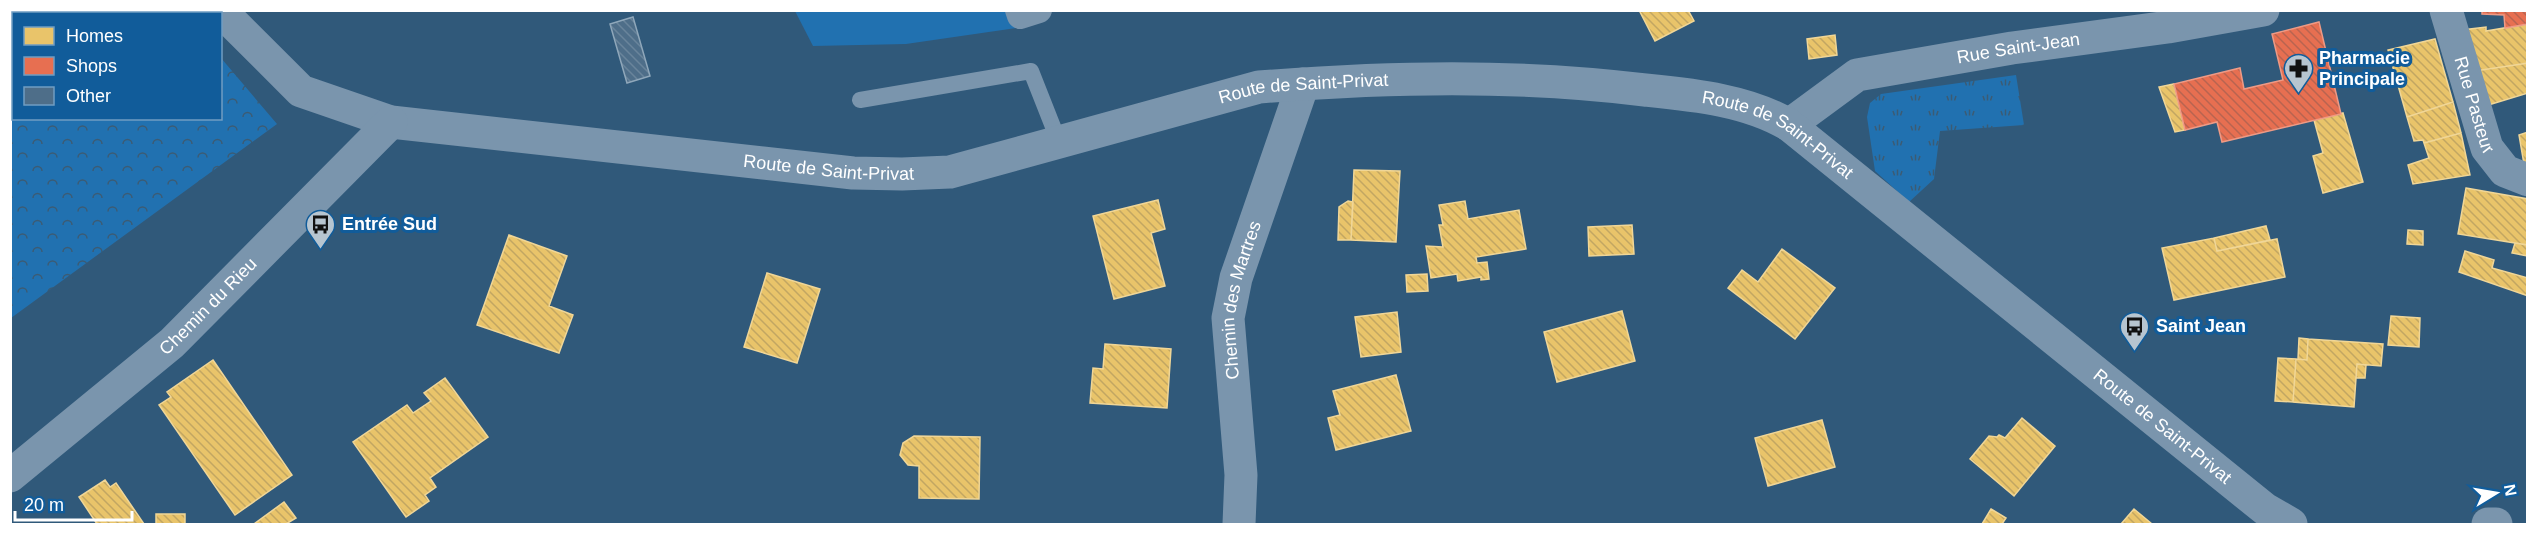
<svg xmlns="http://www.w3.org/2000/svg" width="2538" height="535" viewBox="0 0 2538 535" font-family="Arial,sans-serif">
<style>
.grass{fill:url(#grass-tufts)}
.forest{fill:url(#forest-crowns)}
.garden{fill:#2171b0}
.homes{fill:url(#homes-back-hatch);stroke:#f0d697;stroke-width:1.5}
.shops{fill:url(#shops-back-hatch);stroke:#ee9a85;stroke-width:1.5}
.building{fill:url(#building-back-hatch);stroke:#8fa7ba;stroke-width:1.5}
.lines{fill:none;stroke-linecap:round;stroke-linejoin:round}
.service{stroke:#7a95ad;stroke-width:16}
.pedestrian{stroke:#7a95ad;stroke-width:26}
.minor{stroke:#7a95ad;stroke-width:33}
.tertiary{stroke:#7a95ad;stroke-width:33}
.labels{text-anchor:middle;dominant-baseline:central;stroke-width:6;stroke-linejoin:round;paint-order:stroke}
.street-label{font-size:18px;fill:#fff;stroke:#115c9a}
.poi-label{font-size:18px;font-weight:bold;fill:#fff;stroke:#115c9a;text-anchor:start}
</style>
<defs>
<pattern id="grass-tufts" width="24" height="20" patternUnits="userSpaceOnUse" patternTransform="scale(1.5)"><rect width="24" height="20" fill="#2171b0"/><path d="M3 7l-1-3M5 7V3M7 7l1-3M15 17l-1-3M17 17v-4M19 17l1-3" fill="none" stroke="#3b5b74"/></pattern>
<pattern id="forest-crowns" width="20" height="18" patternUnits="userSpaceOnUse" patternTransform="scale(1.5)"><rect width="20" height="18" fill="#2171b0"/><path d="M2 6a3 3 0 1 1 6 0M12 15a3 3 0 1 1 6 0" fill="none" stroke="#3b5b74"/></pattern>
<pattern id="homes-back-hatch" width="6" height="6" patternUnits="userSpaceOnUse" patternTransform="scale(1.5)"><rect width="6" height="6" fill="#e9c46a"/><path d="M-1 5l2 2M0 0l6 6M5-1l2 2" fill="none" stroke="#c2a662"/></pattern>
<pattern id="shops-back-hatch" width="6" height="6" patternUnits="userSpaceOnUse" patternTransform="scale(1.5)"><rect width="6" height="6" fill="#e76f51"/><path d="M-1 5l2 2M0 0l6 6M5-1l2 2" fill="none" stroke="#b86450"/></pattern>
<pattern id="building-back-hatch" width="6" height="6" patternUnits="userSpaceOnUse" patternTransform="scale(1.5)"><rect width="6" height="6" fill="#4e6e89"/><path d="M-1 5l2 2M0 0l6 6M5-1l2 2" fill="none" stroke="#69849b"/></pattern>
</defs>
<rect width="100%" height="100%" fill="#30597a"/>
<path class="grass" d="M 2016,75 L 2024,125 L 1940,131 L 1934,179 L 1909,202 L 1875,171 L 1867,117 L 1870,103 L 1881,94 Z"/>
<path class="forest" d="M 11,10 L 180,10 L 183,13 L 14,14 L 14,118 L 220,118 L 221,58 L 277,124 L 11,318 Z"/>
<path class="garden" d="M 795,11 L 1018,11 L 1023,27 L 906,44 L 813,46 Z"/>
<path class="homes" d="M 1639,10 L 1688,10 L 1694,21 L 1655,41 Z
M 2528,24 L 2528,63 L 2475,71 L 2462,30 L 2486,27 L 2486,31 Z
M 1835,35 L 1837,55 L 1809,59 L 1807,39 Z
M 2435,39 L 2453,102 L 2407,117 L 2388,50 Z
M 2528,63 L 2528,93 L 2485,106 L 2475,71 Z
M 2174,84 L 2185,130 L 2175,132 L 2159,87 Z
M 2453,102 L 2461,133 L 2424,143 L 2423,140 L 2414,141 L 2407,117 Z
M 2343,113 L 2363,182 L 2323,193 L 2313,156 L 2323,153 L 2314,120 Z
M 2528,132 L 2528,170 L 2525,170 L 2519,135 Z
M 2461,133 L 2470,175 L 2413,184 L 2408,165 L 2429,158 L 2424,143 Z
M 1354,170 L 1400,171 L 1396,242 L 1351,240 Z
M 2466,188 L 2528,199 L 2528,245 L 2458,234 Z
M 1158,200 L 1165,229 L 1151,233 L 1165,286 L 1114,299 L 1093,216 Z
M 1348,201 L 1353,202 L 1351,240 L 1338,240 L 1339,207 Z
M 1465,201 L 1468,219 L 1519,210 L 1526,249 L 1476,257 L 1477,263 L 1487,262 L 1489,279 L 1481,280 L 1481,277 L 1458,281 L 1457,274 L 1431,278 L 1426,246 L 1443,247 L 1439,225 L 1443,225 L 1439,205 Z
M 1632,225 L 1634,254 L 1589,256 L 1588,227 Z
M 2266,226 L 2270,240 L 2217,251 L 2214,238 Z
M 2408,230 L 2423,231 L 2423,245 L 2407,244 Z
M 509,235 L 567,256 L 549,306 L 573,315 L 559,353 L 477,325 Z
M 2214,238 L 2217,251 L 2277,239 L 2285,277 L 2174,300 L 2162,248 Z
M 2515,243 L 2528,245 L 2528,256 L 2512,253 Z
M 1782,249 L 1835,288 L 1795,339 L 1728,288 L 1742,270 L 1758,282 Z
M 2465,251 L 2494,260 L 2492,268 L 2528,278 L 2528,296 L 2459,272 Z
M 767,273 L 820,289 L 797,363 L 744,347 Z
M 1427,274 L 1428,291 L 1407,292 L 1406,275 Z
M 1622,311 L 1635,361 L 1557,382 L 1544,332 Z
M 1397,312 L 1401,352 L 1361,357 L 1355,317 Z
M 2391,316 L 2420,318 L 2419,347 L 2388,345 Z
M 2299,338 L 2308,339 L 2307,360 L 2298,359 Z
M 2308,339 L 2383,344 L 2381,366 L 2357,364 L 2354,407 L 2293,402 L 2296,359 L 2307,360 Z
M 1105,344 L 1171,349 L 1167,408 L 1090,403 L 1093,368 L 1103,369 Z
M 2278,358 L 2296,359 L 2293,402 L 2275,401 Z
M 213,360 L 292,475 L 235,515 L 159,405 L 171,397 L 167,392 Z
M 2357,364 L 2366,365 L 2365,378 L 2356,378 Z
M 1396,375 L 1411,431 L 1336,450 L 1328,418 L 1340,415 L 1333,391 Z
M 445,378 L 488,437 L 430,478 L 436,487 L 425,495 L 429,501 L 406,517 L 353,442 L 407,405 L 413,413 L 431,401 L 424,393 Z
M 2022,418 L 2055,446 L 2014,496 L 1970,459 L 1989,436 L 1997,437 L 1999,435 L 2005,438 Z
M 1822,420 L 1835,467 L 1768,486 L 1755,438 Z
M 914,436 L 980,437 L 979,499 L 919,498 L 919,466 L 908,465 L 900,455 L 903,443 Z
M 105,480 L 110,487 L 116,483 L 144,524 L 97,524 L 79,497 Z
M 284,502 L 296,518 L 286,524 L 254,524 Z
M 1991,509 L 2006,518 L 2002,524 L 1982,524 Z
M 2134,509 L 2152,524 L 2121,524 Z
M 156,514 L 185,514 L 185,524 L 156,524 Z"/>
<path class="shops" d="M 2482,10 L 2528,10 L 2528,24 L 2505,28 L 2504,15 L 2482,14 Z
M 2319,22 L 2341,114 L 2222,142 L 2217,122 L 2185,130 L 2174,84 L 2240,68 L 2244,89 L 2283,80 L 2272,34 Z"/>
<path class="building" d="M 633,17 L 650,76 L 627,83 L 610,24 Z"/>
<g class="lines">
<path class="service" d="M 860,100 L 1031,71 L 1059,142"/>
<path class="pedestrian" d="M 1018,10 L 1020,16 L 1039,10"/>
<g class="minor">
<path id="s1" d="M 2446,10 L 2487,148 L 2505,171 L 2528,180"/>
<path id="s2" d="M 1789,125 L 1857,75 L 2012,48 L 2168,27 L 2263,10"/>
<path id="s3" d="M 1239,524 L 1241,475 L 1228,318 L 1236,278 L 1303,84"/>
</g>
<g class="tertiary">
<path id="s4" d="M 220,10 L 301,91 L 391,122 L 853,173 L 902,174 L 950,172 L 1259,87 C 1389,77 1515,74 1645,90 C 1694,95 1747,100 1789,125 L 2265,509 L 2291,524"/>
<path id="s5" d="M 10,476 L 172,343 L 391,122"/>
<path d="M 2488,524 L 2496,524"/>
</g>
</g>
<defs>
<symbol id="pharmacy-pin" viewBox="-11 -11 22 30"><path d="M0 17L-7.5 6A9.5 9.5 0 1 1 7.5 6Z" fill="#b7c5d0" stroke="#115c9a"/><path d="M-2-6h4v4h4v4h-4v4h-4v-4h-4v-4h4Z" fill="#111"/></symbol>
<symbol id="bus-pin" viewBox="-11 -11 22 30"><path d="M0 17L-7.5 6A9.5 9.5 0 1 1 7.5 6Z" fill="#b7c5d0" stroke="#115c9a"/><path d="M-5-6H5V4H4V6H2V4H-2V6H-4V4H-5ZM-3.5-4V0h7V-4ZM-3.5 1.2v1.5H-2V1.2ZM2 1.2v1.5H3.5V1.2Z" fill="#111"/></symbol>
</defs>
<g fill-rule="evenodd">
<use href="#pharmacy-pin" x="2282" y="52" width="33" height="45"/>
<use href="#bus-pin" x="304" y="208" width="33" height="45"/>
<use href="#bus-pin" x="2118" y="310" width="33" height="45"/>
</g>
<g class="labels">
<g class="street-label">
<text stroke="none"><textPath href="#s2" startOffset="248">Rue Saint-Jean</textPath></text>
<text stroke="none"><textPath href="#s4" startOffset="1136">Route de Saint-Privat</textPath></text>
<text stroke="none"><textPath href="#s1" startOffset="99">Rue Pasteur</textPath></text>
<text stroke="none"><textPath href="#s4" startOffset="1622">Route de Saint-Privat</textPath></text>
<text stroke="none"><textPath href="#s4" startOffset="650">Route de Saint-Privat</textPath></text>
<text stroke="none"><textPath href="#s3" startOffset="226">Chemin des Martres</textPath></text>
<text stroke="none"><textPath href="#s5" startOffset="261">Chemin du Rieu</textPath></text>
<text stroke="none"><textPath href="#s4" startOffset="2108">Route de Saint-Privat</textPath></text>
</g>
<g class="poi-label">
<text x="2319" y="58">Pharmacie<tspan x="2319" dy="21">Principale</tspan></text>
<text x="342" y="224">Entrée Sud</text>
<text x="2156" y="326">Saint Jean</text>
</g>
</g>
<rect width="2538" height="535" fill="none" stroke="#ffffff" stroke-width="24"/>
<rect x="12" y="12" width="210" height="108" fill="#115c9a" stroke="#709dc2" stroke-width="1.5"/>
<rect x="24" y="27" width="30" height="18" fill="#e9c46a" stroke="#709dc2" stroke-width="1.5"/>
<text x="66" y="42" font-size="18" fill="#ffffff">Homes</text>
<rect x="24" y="57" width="30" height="18" fill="#e76f51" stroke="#709dc2" stroke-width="1.5"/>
<text x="66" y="72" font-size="18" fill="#ffffff">Shops</text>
<rect x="24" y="87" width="30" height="18" fill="#4e6e89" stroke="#709dc2" stroke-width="1.5"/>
<text x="66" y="102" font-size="18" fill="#ffffff">Other</text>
<g transform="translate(2496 493) rotate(79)" stroke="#115c9a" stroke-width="4.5" paint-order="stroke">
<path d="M0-4.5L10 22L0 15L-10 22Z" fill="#ffffff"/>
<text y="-9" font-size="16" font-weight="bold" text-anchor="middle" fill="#ffffff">N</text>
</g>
<path d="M15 511v9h117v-9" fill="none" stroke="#ffffff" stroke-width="3"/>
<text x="24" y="511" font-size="18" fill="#ffffff" stroke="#115c9a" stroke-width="4.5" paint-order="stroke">20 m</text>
</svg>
